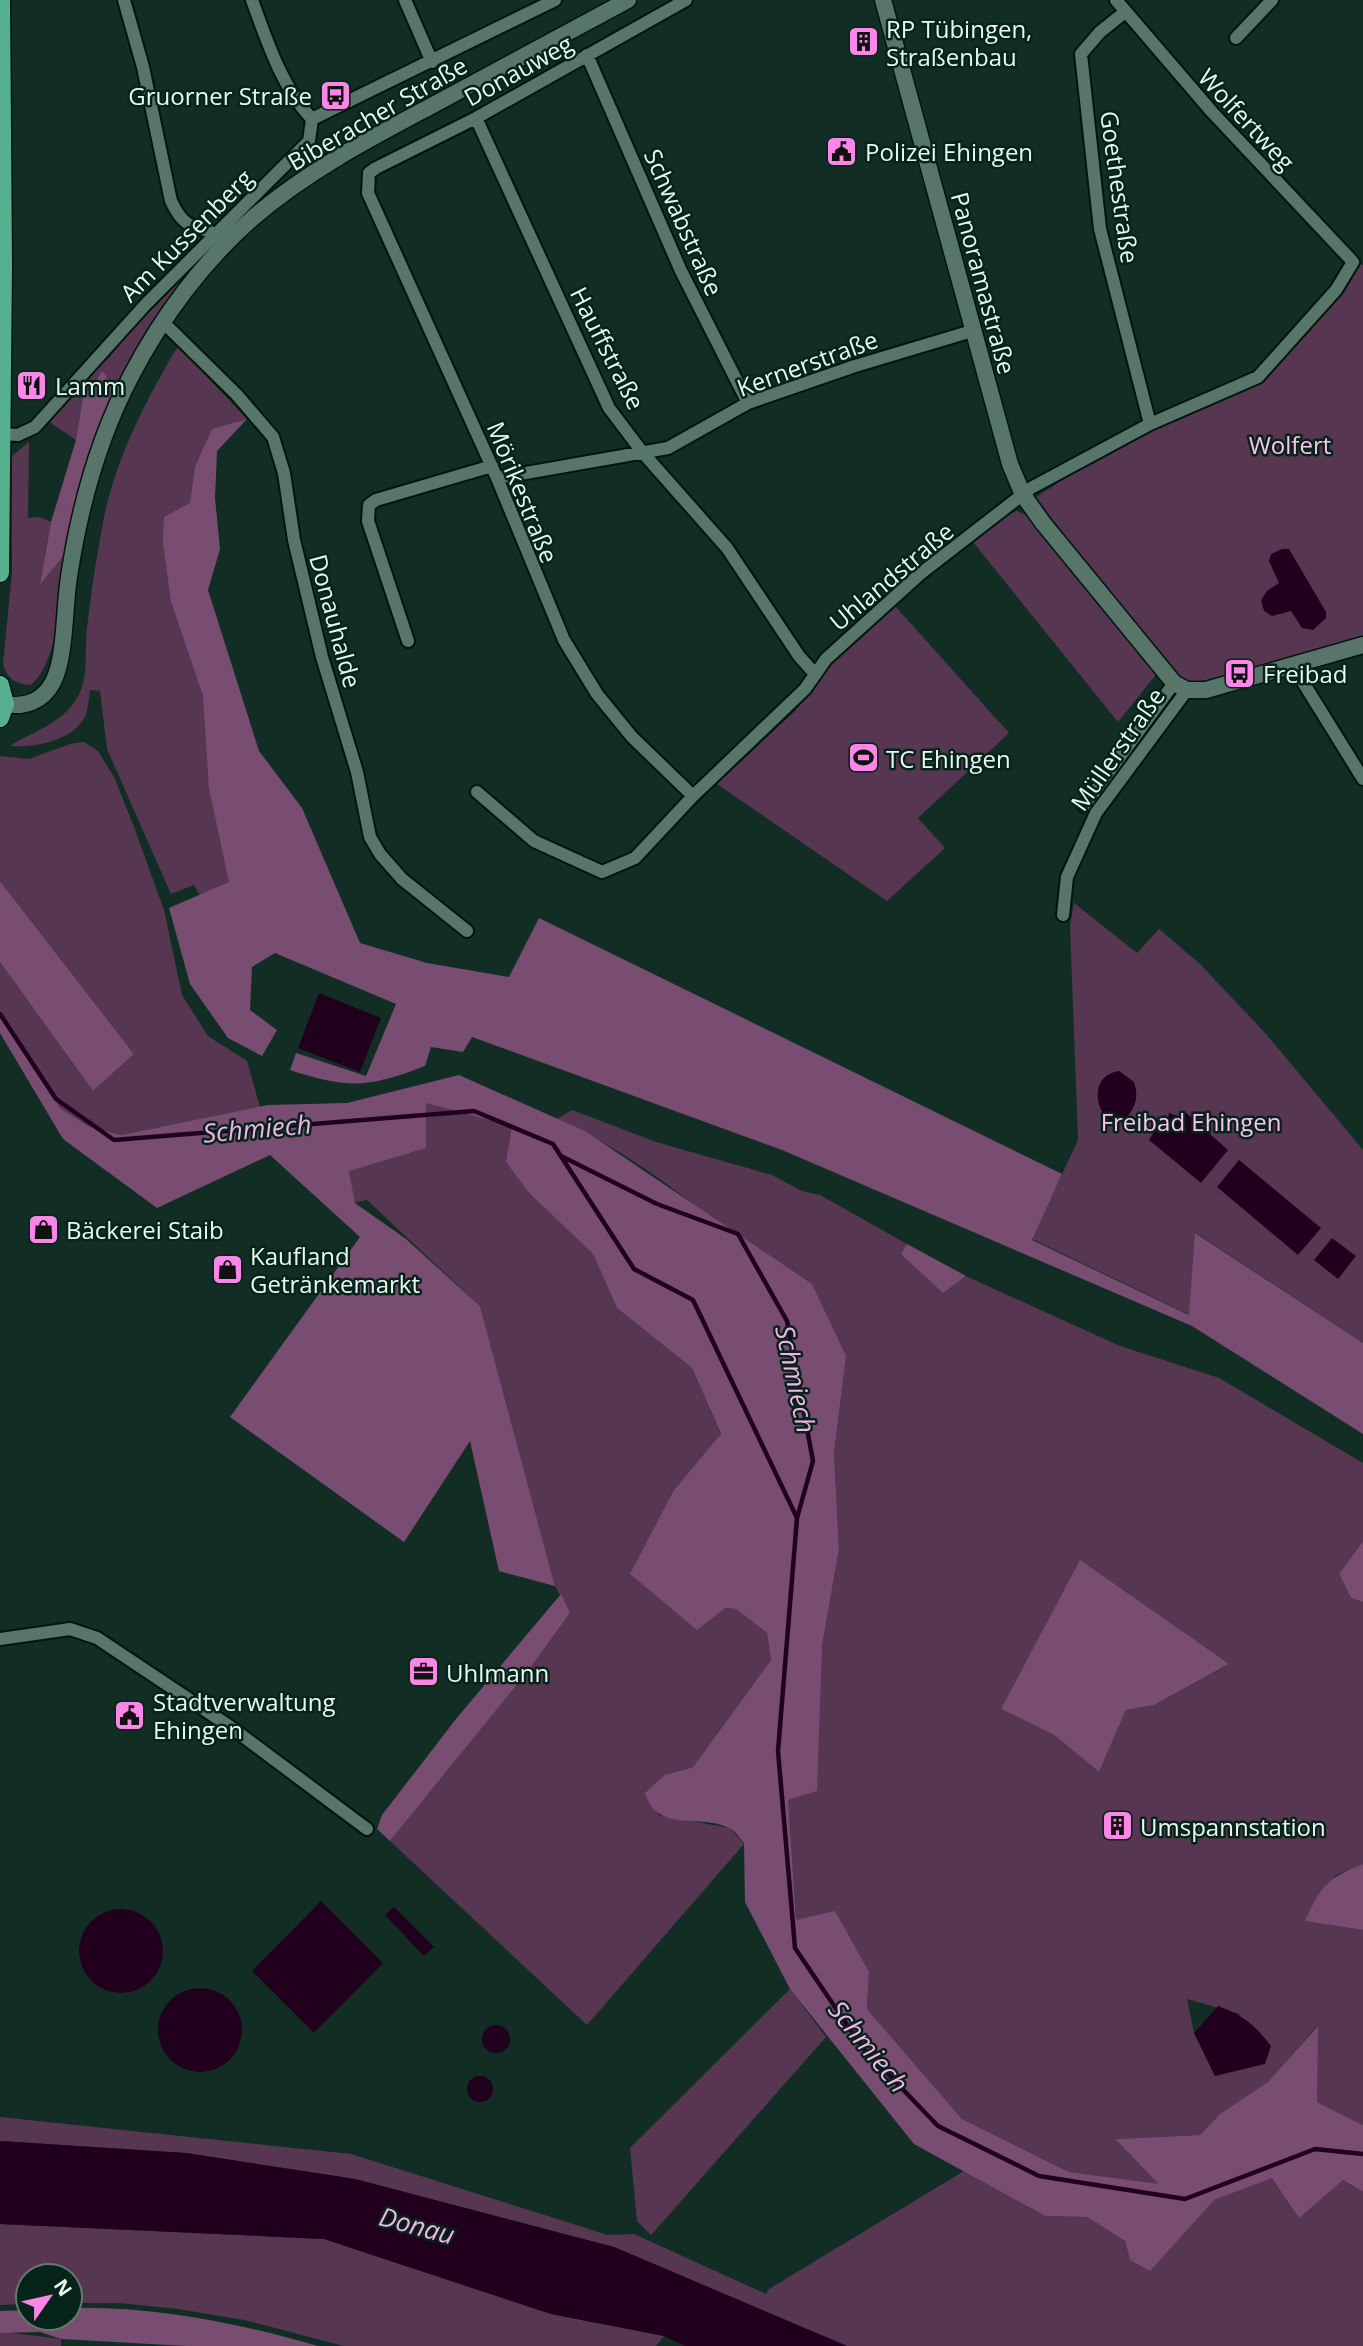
<svg xmlns="http://www.w3.org/2000/svg" width="1363" height="2346" viewBox="0 0 1363 2346" font-family="'Open Sans',sans-serif">
<style>
.green{fill:#563650;fill-rule:evenodd}
.forest{fill:#794d71}
.water{fill:#21001d}
.lines{fill:none;stroke-linecap:round;stroke-linejoin:round}
.stream{stroke:#21001d;stroke-width:4.5}
.minor-casing{stroke:#00160d;stroke-width:16}
.tertiary-casing{stroke:#00160d;stroke-width:19}
.primary-casing{stroke:#00160d;stroke-width:21}
.minor{stroke:#577569;stroke-width:12}
.tertiary{stroke:#577569;stroke-width:16}
.primary{stroke:#56af8f;stroke-width:18}
.labels{text-anchor:middle;dominant-baseline:central;stroke-width:5;stroke-linejoin:round;paint-order:stroke}
.poi-label{font-size:24px;fill:#e8f8f1;stroke:#07241a;text-anchor:start}
.street-label{font-size:24px;fill:#e8f8f1;stroke:#07241a}
.park-label{font-size:24px;fill:#fcc3f0;stroke:#07241a}
.water-label{font-size:26px;font-style:italic;fill:#f7b2ea;stroke:#07241a}
</style>
<rect width="100%" height="100%" fill="#122e24"/>
<path class="green" d="M 209,248 L 213,252 L 169,305 L 114,392 L 103,372 L 83,397 L 76,440 L 48,421 L 92,370 L 109,358 L 135,323 Z
M 1353,262 L 1363,265 L 1363,645 L 1206,690 L 1174,683 L 1036,497 L 1150,424 L 1258,377 Z
M 178,346 L 247,419 L 212,429 L 190,503 L 171,602 L 203,696 L 230,882 L 200,895 L 194,885 L 171,894 L 107,749 L 100,691 L 90,690 C 89,698 88,710 85,717 C 72,741 34,748 10,746 C 33,731 59,725 75,701 C 90,681 84,652 87,628 C 91,591 97,554 104,517 C 117,456 146,400 178,346 Z
M 29,442 L 28,518 L 39,517 L 51,522 L 40,583 L 67,552 C 61,591 60,659 31,685 C 15,684 8,679 3,664 L 12,572 L 12,456 Z
M 1017,511 L 1031,517 L 1158,672 L 1118,722 L 973,542 L 1005,516 Z
M 895,606 L 1009,733 L 918,818 L 945,848 L 887,901 L 717,784 L 796,710 L 827,669 Z
M 84,742 L 98,751 L 114,777 L 134,827 L 164,910 L 182,995 L 208,1036 L 247,1061 L 260,1107 L 121,1135 L 88,1126 L 60,1108 L 0,1010 L 0,962 L 93,1091 L 134,1054 L 0,881 L 0,756 L 29,759 L 70,744 Z
M 1074,903 L 1137,953 L 1159,929 L 1201,965 L 1266,1034 L 1363,1150 L 1363,1343 L 1196,1233 L 1190,1315 L 1032,1239 L 1078,1140 L 1070,925 Z
M 425,1102 L 513,1126 L 507,1162 L 530,1194 L 593,1254 L 617,1308 L 692,1368 L 721,1435 L 674,1490 L 725,1608 L 736,1609 L 767,1633 L 771,1660 L 693,1767 L 665,1775 L 658,1815 L 730,1828 L 744,1844 L 587,2025 L 390,1841 L 528,1671 L 570,1613 L 555,1586 L 480,1306 L 367,1200 L 354,1203 L 349,1170 L 425,1148 Z
M 572,1110 L 656,1142 L 772,1175 L 802,1191 L 820,1195 L 907,1244 L 902,1254 L 943,1292 L 966,1276 L 1120,1346 L 1219,1378 L 1363,1463 L 1363,1541 L 1339,1574 L 1351,1598 L 1363,1602 L 1363,1864 L 1336,1875 L 1306,1921 L 1363,1930 L 1363,2125 L 1317,2102 L 1317,2026 L 1268,2083 L 1220,2114 L 1200,2135 L 1115,2139 L 1161,2185 L 1069,2172 L 962,2119 L 867,2009 L 869,1972 L 796,1920 L 787,1799 L 822,1646 L 839,1549 L 834,1453 L 846,1355 C 802,1311 757,1258 710,1218 C 668,1182 607,1141 557,1119 ZM 1228,1665 L 1154,1705 L 1126,1710 L 1099,1772 L 1054,1735 L 1001,1709 ZM 1187,1999 L 1240,2014 L 1215,2076 L 1194,2033 Z
M 790,1989 L 826,2037 L 651,2235 L 637,2221 L 630,2148 Z
M 0,2117 L 351,2154 L 608,2235 L 634,2234 L 766,2294 L 769,2289 L 964,2171 L 1045,2216 L 1087,2217 L 1125,2241 L 1130,2260 L 1214,2200 L 1273,2177 L 1343,2180 L 1363,2192 L 1363,2346 L 847,2346 L 614,2247 L 355,2179 L 186,2153 L 0,2141 Z
M 0,2224 L 324,2239 L 551,2314 L 664,2336 L 656,2346 L 344,2346 L 244,2320 L 178,2309 L 120,2303 L 70,2303 L 70,2276 L 28,2276 L 28,2304 L 0,2305 Z
M 4,2332 L 61,2339 L 61,2346 L 0,2346 L 0,2333 Z"/>
<path class="forest" d="M 103,371 L 114,392 L 86,470 L 67,552 L 40,584 L 51,522 L 76,440 L 83,397 Z
M 247,419 L 217,451 L 215,498 L 220,549 L 208,590 L 259,751 L 302,808 L 360,943 L 427,963 L 509,977 L 539,918 L 1062,1174 L 1032,1240 L 1189,1315 L 1195,1233 L 1363,1343 L 1363,1434 L 1192,1326 L 782,1150 L 472,1037 L 463,1052 L 431,1047 L 425,1066 C 368,1088 348,1089 290,1070 L 296,1053 L 366,1076 L 396,1004 L 275,953 L 252,967 L 250,1010 L 277,1030 L 262,1056 L 228,1038 L 190,984 L 169,908 L 229,882 L 209,788 L 203,696 L 171,602 L 163,542 L 164,517 L 190,503 L 195,467 L 212,429 Z
M 0,881 L 134,1054 L 93,1091 L 0,962 Z
M 0,1010 L 60,1108 L 88,1126 L 121,1135 L 268,1105 L 347,1103 L 459,1075 L 585,1131 L 812,1284 L 846,1356 L 834,1453 L 839,1549 L 822,1646 L 817,1791 L 788,1800 L 796,1920 L 835,1911 L 869,1972 L 867,2009 L 962,2119 L 1069,2172 L 1159,2184 L 1115,2139 L 1200,2135 L 1220,2114 L 1268,2082 L 1318,2026 L 1317,2102 L 1363,2125 L 1363,2192 L 1343,2180 L 1299,2218 L 1272,2178 L 1214,2200 L 1150,2271 L 1130,2260 L 1125,2241 L 1087,2217 L 1045,2216 L 914,2144 L 790,1989 L 745,1902 L 744,1843 C 740,1839 735,1830 729,1828 C 699,1813 658,1834 645,1793 L 665,1775 L 693,1767 L 771,1660 L 767,1633 L 736,1609 L 725,1608 L 697,1630 L 630,1574 L 674,1490 L 721,1434 L 692,1368 L 617,1308 L 593,1254 L 530,1194 L 506,1162 L 512,1126 L 426,1103 L 426,1148 L 349,1171 L 355,1203 L 406,1239 L 480,1306 L 555,1586 L 499,1571 L 470,1441 L 404,1542 L 230,1417 L 360,1237 L 270,1155 L 157,1208 L 63,1139 L 0,1033 Z
M 907,1244 L 966,1276 L 943,1293 L 901,1254 Z
M 1363,1541 L 1363,1602 L 1351,1598 L 1339,1574 Z
M 1080,1560 L 1229,1664 L 1154,1705 L 1126,1710 L 1099,1772 L 1054,1735 L 1001,1709 Z
M 561,1594 L 570,1613 L 528,1671 L 390,1841 L 377,1829 L 382,1815 L 456,1719 Z
M 1363,1864 L 1363,1930 L 1305,1921 C 1321,1886 1327,1878 1363,1864 Z
M 70,2308 C 153,2306 238,2323 318,2346 L 186,2346 L 61,2339 L 40,2332 L 0,2333 L 0,2311 L 28,2310 L 28,2318 L 70,2318 Z"/>
<path class="water" d="M 1282,549 L 1289,549 L 1326,612 L 1326,618 L 1313,630 L 1302,628 L 1291,611 L 1272,616 L 1264,611 L 1261,600 L 1267,591 L 1279,583 L 1269,561 L 1271,554 Z
M 319,993 L 381,1018 L 360,1072 L 298,1048 Z
M 1119,1071 L 1134,1082 C 1138,1094 1137,1103 1130,1113 C 1106,1146 1077,1077 1119,1071 Z
M 1184,1111 L 1228,1150 L 1201,1183 L 1149,1140 L 1164,1115 L 1168,1118 L 1169,1113 L 1180,1117 Z
M 1239,1160 L 1321,1228 L 1298,1255 L 1217,1187 Z
M 1332,1238 L 1356,1256 L 1338,1279 L 1314,1260 Z
M 321,1901 L 383,1963 L 314,2033 L 252,1971 Z
M 394,1907 L 434,1947 L 424,1956 L 385,1915 Z
M79 1951a42 42 0 1 1 84 0a42 42 0 1 1-84 0Z
M158 2030a42 42 0 1 1 84 0a42 42 0 1 1-84 0Z
M 1218,2006 C 1243,2015 1255,2025 1271,2046 L 1265,2064 L 1215,2076 L 1194,2033 Z
M482 2039a14 14 0 1 1 28 0a14 14 0 1 1-28 0Z
M467 2089a13 13 0 1 1 26 0a13 13 0 1 1-26 0Z
M 0,2141 L 186,2153 L 355,2179 L 614,2247 L 847,2346 L 685,2346 L 664,2336 L 551,2314 L 324,2239 L 0,2224 Z"/>
<g class="lines">
<path class="stream" d="M 0,1014 L 56,1099 L 114,1140 L 474,1111 L 553,1144 L 634,1269 L 693,1300 L 797,1518 L 778,1751 L 795,1948 L 862,2047 L 938,2126 L 1039,2176 L 1185,2199 L 1315,2149 L 1363,2154
M 561,1156 L 657,1204 L 738,1234 L 787,1321 L 813,1461 L 797,1518"/>
<defs>
<path id="minor" d="M 124,0 L 143,67 L 171,201 C 188,237 199,221 221,238
M 252,0 C 267,41 282,88 312,119
M 405,0 L 432,62
M 686,0 L 476,118 L 376,168 L 369,173 L 368,193 L 497,478 L 564,640 L 597,694 L 632,737 L 693,796
M 1125,12 L 1100,32 L 1081,54 L 1100,229 L 1150,424
M 1236,38 L 1272,0
M 587,55 L 681,271 L 748,403
M 476,118 L 609,408 L 643,453 L 727,548 L 799,656 L 815,674
M 312,119 L 555,0
M 163,322 L 237,395 L 273,437 L 284,473 L 294,540 L 322,657 L 357,772 L 370,837 L 380,854 L 402,879 L 467,931
M 0,434 L 18,435 L 35,427 L 146,304 L 309,141 L 312,119
M 497,478 L 668,448 L 748,403 L 855,366 L 972,331
M 408,641 L 368,521 L 369,505 L 376,500 L 492,466
M 1293,666 L 1363,779
M 477,792 L 534,841 L 602,872 L 635,858 L 693,796 L 805,689 L 826,659 L 920,574 L 1031,488 L 1150,424 L 1258,377 L 1336,290 L 1353,262 L 1212,112 L 1116,0
M 1084,806 L 1174,683
M 1063,915 L 1067,877 L 1096,813 L 1187,690
M 0,1639 L 70,1629 L 97,1638 L 232,1728 L 367,1829"/>
<path id="tertiary" d="M 883,0 L 1010,464 L 1023,495 L 1043,523 L 1174,683 L 1187,690 L 1206,690 L 1363,645
M 5,704 C 25,708 43,701 53,682 C 66,656 64,607 69,577 C 79,510 99,437 131,376 C 161,318 204,260 254,217 C 307,171 371,138 433,105 C 498,70 563,35 628,0"/>
<path id="primary" d="M 0,573 L 3,265 L 1,0
M 0,685 L 5,704 L 0,718"/>
</defs>
<use href="#minor" class="minor-casing"/>
<use href="#tertiary" class="tertiary-casing"/>
<use href="#primary" class="primary-casing"/>
<use href="#minor" class="minor"/>
<use href="#tertiary" class="tertiary"/>
<use href="#primary" class="primary"/>
</g>
<defs>
<symbol id="building-square" viewBox="-11 -11 22 22"><rect x="-9" y="-9" width="18" height="18" rx="4" fill="#fa87e7" stroke="#07241a"/><path d="M-4-6H4V6H1V3H-1V6H-4ZM-2.5-4.3h1.7v1.8h-1.7ZM.8-4.3h1.7v1.8H.8ZM-2.5-1h1.7V.8h-1.7ZM.8-1h1.7V.8H.8Z" fill="#111"/></symbol>
<symbol id="bus-square" viewBox="-11 -11 22 22"><rect x="-9" y="-9" width="18" height="18" rx="4" fill="#fa87e7" stroke="#07241a"/><path d="M-5-6H5V4H4V6H2V4H-2V6H-4V4H-5ZM-3.5-4V0h7V-4ZM-3.5 1.2v1.5H-2V1.2ZM2 1.2v1.5H3.5V1.2Z" fill="#111"/></symbol>
<symbol id="civic-square" viewBox="-11 -11 22 22"><rect x="-9" y="-9" width="18" height="18" rx="4" fill="#fa87e7" stroke="#07241a"/><path d="M-.6-6.5H3V-4.5H.6V-3L4-1V1h2V6H-6V1h2V-1L-.6-3ZM-1.2 2.5V6h2.4V2.5Z" fill="#111"/></symbol>
<symbol id="restaurant-square" viewBox="-11 -11 22 22"><rect x="-9" y="-9" width="18" height="18" rx="4" fill="#fa87e7" stroke="#07241a"/><path d="M-5-6h1v4h1v-4h1v4h1v-4h1v5L-1.5 .5V6h-2V.5L-5-1ZM5-6V6H3V1.5H1.5Q1.5-4 5-6Z" fill="#111"/></symbol>
<symbol id="stadium-square" viewBox="-11 -11 22 22"><rect x="-9" y="-9" width="18" height="18" rx="4" fill="#fa87e7" stroke="#07241a"/><path d="M0-5a6.5 5 0 1 0 0 10a6.5 5 0 1 0 0-10ZM-3.5-1.8h7v3.6h-7Z" fill="#111"/></symbol>
<symbol id="shop-square" viewBox="-11 -11 22 22"><rect x="-9" y="-9" width="18" height="18" rx="4" fill="#fa87e7" stroke="#07241a"/><path d="M-5-2.5h2.3a2.7 3.5 0 0 1 5.4 0H5L5.5 6h-11ZM-1.5-2.5h3a1.5 2.3 0 0 0-3 0Z" fill="#111"/></symbol>
<symbol id="office-square" viewBox="-11 -11 22 22"><rect x="-9" y="-9" width="18" height="18" rx="4" fill="#fa87e7" stroke="#07241a"/><path d="M-6-3h4V-5.5h4V-3h4V5H-6ZM-1-4.5V-3h2v-1.5ZM-6 0V1H6V0Z" fill="#111"/></symbol>
</defs>
<g fill-rule="evenodd">
<use href="#building-square" x="846" y="24" width="35" height="35"/>
<use href="#bus-square" x="318" y="78" width="35" height="35"/>
<use href="#civic-square" x="824" y="134" width="35" height="35"/>
<use href="#restaurant-square" x="14" y="368" width="35" height="35"/>
<use href="#bus-square" x="1222" y="656" width="35" height="35"/>
<use href="#stadium-square" x="846" y="740" width="35" height="35"/>
<use href="#shop-square" x="26" y="1212" width="35" height="35"/>
<use href="#shop-square" x="210" y="1252" width="35" height="35"/>
<use href="#office-square" x="406" y="1654" width="35" height="35"/>
<use href="#civic-square" x="112" y="1698" width="35" height="35"/>
<use href="#building-square" x="1100" y="1808" width="35" height="35"/>
</g>
<g class="labels">
<g class="poi-label">
<text x="886" y="28">RP Tübingen,<tspan x="886" dy="28">Straßenbau</tspan></text>
<text x="312" y="95" text-anchor="end">Gruorner Straße</text>
<text x="865" y="151">Polizei Ehingen</text>
<text x="55" y="385">Lamm</text>
<text x="1263" y="673">Freibad</text>
<text x="886" y="758">TC Ehingen</text>
<text x="66" y="1229">Bäckerei Staib</text>
<text x="250" y="1255">Kaufland<tspan x="250" dy="28">Getränkemarkt</tspan></text>
<text x="446" y="1672">Uhlmann</text>
<text x="153" y="1701">Stadtverwaltung<tspan x="153" dy="28">Ehingen</tspan></text>
<text x="1140" y="1826">Umspannstation</text>
</g>
<g class="street-label">
<text transform="translate(518 70) rotate(-29)">Donauweg</text>
<text transform="translate(377 113) rotate(-30)">Biberacher Straße</text>
<text transform="translate(1247 119) rotate(47)">Wolfertweg</text>
<text transform="translate(1120 187) rotate(82)">Goethestraße</text>
<text transform="translate(684 222) rotate(66)">Schwabstraße</text>
<text transform="translate(186 235) rotate(-45)">Am Kussenberg</text>
<text transform="translate(984 283) rotate(75)">Panoramastraße</text>
<text transform="translate(608 348) rotate(63)">Hauffstraße</text>
<text transform="translate(807 363) rotate(-20)">Kernerstraße</text>
<text transform="translate(523 492) rotate(68)">Mörikestraße</text>
<text transform="translate(891 576) rotate(-40)">Uhlandstraße</text>
<text transform="translate(336 621) rotate(75)">Donauhalde</text>
<text transform="translate(1117 749) rotate(-55)">Müllerstraße</text>
</g>
<g class="park-label">
<text x="1290" y="444">Wolfert</text>
<text x="1191" y="1121">Freibad Ehingen</text>
</g>
<g class="water-label">
<text transform="translate(257 1128) rotate(-5)">Schmiech</text>
<text transform="translate(796 1379) rotate(78)">Schmiech</text>
<text transform="translate(869 2046) rotate(51)">Schmiech</text>
<text transform="translate(417 2225) rotate(15)">Donau</text>
</g>
</g>
<g transform="translate(49 2297) rotate(56)"><circle r="33" fill="#07241a" stroke="#617970" stroke-width="2"/>
<path d="M0-5L12 26L0 18L-12 26Z" fill="#fa87e7"/>
<text y="-10" font-size="19" font-weight="bold" text-anchor="middle" fill="#e8f8f1">N</text>
</g>
</svg>
